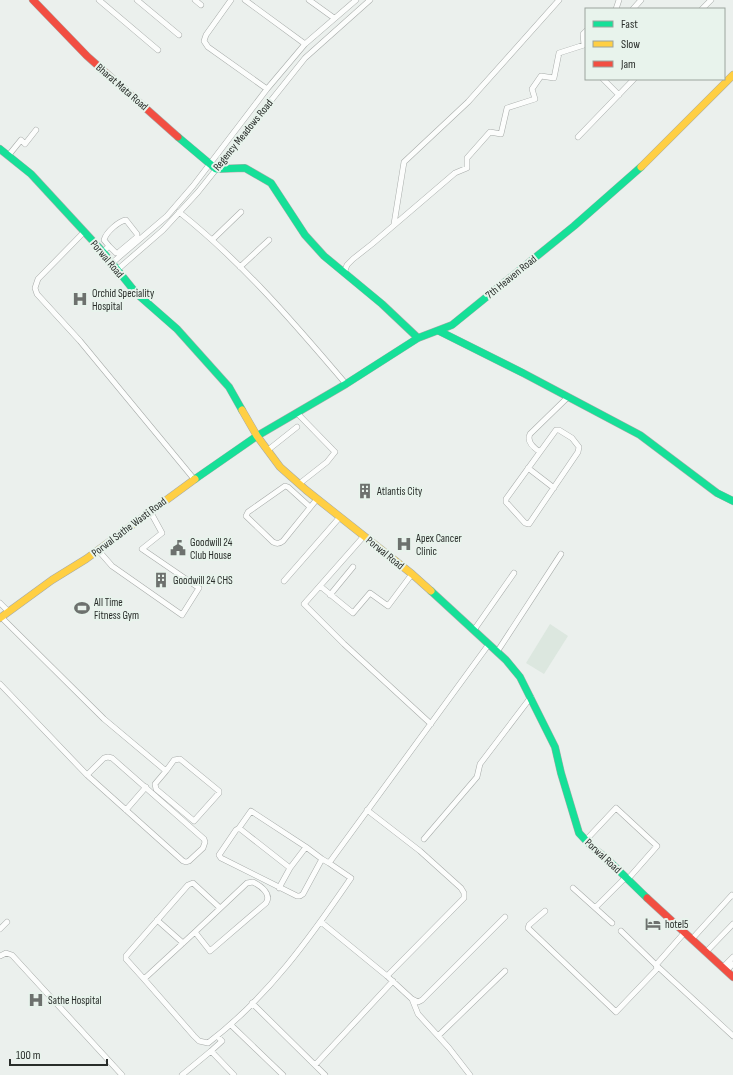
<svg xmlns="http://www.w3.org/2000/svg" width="733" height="1075" viewBox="0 0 733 1075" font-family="'Sofia Sans Condensed',sans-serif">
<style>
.built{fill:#dce7df}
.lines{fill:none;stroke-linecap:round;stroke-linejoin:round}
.street-casing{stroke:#a7aba9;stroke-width:6}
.fast-casing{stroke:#a7aba9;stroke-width:8}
.slow-casing{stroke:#a7aba9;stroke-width:8}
.jam-casing{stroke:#a7aba9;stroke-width:8}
.street{stroke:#fcfdfc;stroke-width:5}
.fast{stroke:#16e098;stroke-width:7}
.slow{stroke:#ffcf43;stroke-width:7}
.jam{stroke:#f24e42;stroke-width:7}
.labels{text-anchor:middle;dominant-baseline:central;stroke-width:4;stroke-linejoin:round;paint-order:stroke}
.street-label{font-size:11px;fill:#292d2a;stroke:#e8f3ec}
.poi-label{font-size:11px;fill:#292d2a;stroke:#e8f3ec;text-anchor:start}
</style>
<rect width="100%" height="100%" fill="#ebf0ed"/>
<path class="built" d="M 550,624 L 568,636 L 544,674 L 526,663 Z"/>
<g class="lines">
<defs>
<path id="street" d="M 99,0 L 158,50
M 137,0 L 179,35
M 195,0 L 201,5
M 231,0 L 206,35 L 204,41 L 208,47 L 267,89
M 245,0 L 305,44
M 309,0 L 334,18
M 616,9 L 619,0
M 633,9 L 641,0
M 702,9 L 711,0
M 603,79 L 619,95
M 578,137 L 634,79
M 8,156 L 21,140 L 25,144 L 36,130
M 179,212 C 241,261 295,324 346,384
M 394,224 L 404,162 L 468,102 L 559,0
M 84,232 L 38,279 L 35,288 L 37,294 L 80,341 L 194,479
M 212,240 L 241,212
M 103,252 L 109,246 L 104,240 C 106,232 119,221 126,220 L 137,234 L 137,237 L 119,252 L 116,253 L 109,246
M 112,263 L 167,216 L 193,186 L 267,89 L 305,44 L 356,0
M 240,267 L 269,240
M 117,270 L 163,230 L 198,192 L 305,58 L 370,0
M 344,273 L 347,265 L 353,259 L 372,244 L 455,173 L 467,168 L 467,158 L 490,132 L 501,134 L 507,108 L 535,99 L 532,89 L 541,76 L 554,78 L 559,53 L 584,45 L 583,34 L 586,31
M 297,413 L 335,452 L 327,462 L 299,484
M 268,450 L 297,427
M 540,452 L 556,430 L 559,430 L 572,438 L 579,447 L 578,452 L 529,524 L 525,523 L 506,502 L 506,499 L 540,452 C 534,448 526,442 530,434 L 568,397
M 528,468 L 554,488
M 310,507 L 288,487 L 285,486 L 248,512 L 246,516 L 273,542 C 277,544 279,544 283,541 L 317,499
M 364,536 L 304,604 L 344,644 L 431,724
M 98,550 L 112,566 L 182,615 L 199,588 L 142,549 L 162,533 L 150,511
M 284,581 L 340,517
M 320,586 L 353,613 L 370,593 L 388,606 L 412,574
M 330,595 L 353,567
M 0,603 L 8,611
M 1,617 L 104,719 L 166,771 L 174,760 L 180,759 L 219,791 L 219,793 L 194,821 L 156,789 L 155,784 L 166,771
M 474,630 L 514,573
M 497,652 L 561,554
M 0,684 L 87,775 L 104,758 L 108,757 L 112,758 L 204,839 L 205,842 L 203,848 L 189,861 L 186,862 L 183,861 L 87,775
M 126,810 L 146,787
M 367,810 L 420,851 L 461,888 L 464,893 L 464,898 L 387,976
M 239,828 L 251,811 L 306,847
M 424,839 L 477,777 L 480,764 L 531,697
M 586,840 L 616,808 L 657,846 L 628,879
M 290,868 L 239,828 L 236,830 L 219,855 L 221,858 L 297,896 L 300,896 L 303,894 L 322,859
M 279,888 L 290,868 L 306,847 L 322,859 L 329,863
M 573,888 L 612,923
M 596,907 L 626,877
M 545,911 L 529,925 L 528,928 L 616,1012 L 657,969 L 656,965 L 621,931
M 157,920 L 183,943
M 321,922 L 387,976 L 412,999 L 418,1014 L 449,1048 L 470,1075
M 0,929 L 7,922
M 195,932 L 247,883 L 253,882 C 261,886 272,894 266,903 L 210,951 L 195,932 L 144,979 L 194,1036 L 199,1041 L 208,1043 C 267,998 310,938 351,878 L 329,863 L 489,644
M 685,932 L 656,965 L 733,1036
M 692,939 L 732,895 L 733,896
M 706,952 L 733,924
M 0,956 L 6,953 L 12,955 L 122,1075
M 723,967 L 733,957
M 727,970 L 733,964
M 144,979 L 126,959 L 126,956 L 188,885 L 193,883 L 220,908
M 412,999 L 418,1002 L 422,1000 L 505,917
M 252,1003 L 325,1075
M 231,1025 L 283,1075
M 438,1036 L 505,971
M 211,1051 L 222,1041 L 217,1036
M 315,1065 L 393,981
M 182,1075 L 211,1051 L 234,1075"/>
<path id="fast" d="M 178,137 L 216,169 L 245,168 L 271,183 L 305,235 L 324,256 L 382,304 L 418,338
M 0,149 L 31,174 L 103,252 L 136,293 L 177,329 L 229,387 L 242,410
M 439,331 L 523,373 L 640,435 L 717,493 L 733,501
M 195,479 L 257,436 L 346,384 L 418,338 L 452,325 L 574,226 L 641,167
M 431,591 L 506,660 L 520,677 L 555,747 L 561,773 L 579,833 L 593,848 L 606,858 L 647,898"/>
<path id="slow" d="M 641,167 L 733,75
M 242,410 L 257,436 L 280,467 L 306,490 L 412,574 L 431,591
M 0,618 L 52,580 L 86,559 L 195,479"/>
<path id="jam" d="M 33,0 L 87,56 L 178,137
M 647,898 L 733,977"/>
</defs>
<use href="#street" class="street-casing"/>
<use href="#fast" class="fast-casing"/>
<use href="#slow" class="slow-casing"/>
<use href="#jam" class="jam-casing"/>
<use href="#street" class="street"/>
<use href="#fast" class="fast"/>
<use href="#slow" class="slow"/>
<use href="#jam" class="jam"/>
</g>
<defs>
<symbol id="hospital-bare" viewBox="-9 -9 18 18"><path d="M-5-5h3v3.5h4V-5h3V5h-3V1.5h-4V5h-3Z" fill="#6d716e" stroke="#e8f3ec" stroke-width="2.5" paint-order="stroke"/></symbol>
<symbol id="building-bare" viewBox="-9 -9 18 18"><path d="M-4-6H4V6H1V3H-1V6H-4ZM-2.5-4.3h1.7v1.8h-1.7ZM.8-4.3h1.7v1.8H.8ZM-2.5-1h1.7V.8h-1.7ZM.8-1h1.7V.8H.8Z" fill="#6d716e" stroke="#e8f3ec" stroke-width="2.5" paint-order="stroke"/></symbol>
<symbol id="civic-bare" viewBox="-9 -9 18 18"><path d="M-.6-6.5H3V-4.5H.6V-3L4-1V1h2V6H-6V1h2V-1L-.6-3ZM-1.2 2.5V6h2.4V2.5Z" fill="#6d716e" stroke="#e8f3ec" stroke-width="2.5" paint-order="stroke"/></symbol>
<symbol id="stadium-bare" viewBox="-9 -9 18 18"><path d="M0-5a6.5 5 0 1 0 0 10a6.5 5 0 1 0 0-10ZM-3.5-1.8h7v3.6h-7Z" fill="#6d716e" stroke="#e8f3ec" stroke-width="2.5" paint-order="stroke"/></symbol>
<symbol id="hotel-bare" viewBox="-9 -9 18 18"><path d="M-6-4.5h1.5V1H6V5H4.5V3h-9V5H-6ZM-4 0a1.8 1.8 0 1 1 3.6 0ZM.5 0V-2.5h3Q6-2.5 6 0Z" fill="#6d716e" stroke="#e8f3ec" stroke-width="2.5" paint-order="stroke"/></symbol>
</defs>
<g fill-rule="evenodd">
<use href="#hospital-bare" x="69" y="288" width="22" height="22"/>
<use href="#building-bare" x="354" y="480" width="22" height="22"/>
<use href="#hospital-bare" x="393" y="533" width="22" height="22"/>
<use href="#civic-bare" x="167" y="537" width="22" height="22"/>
<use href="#building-bare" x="150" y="569" width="22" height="22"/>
<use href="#stadium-bare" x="71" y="597" width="22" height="22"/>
<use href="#hotel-bare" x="642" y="913" width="22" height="22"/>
<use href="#hospital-bare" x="25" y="989" width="22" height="22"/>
</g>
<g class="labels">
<g class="street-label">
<text transform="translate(122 87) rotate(41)">Bharat Mata Road</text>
<text transform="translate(243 135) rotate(-51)">Regency Meadows Road</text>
<text transform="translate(107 259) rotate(50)">Porwal Road</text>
<text transform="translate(511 277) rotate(-39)">7th Heaven Road</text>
<text transform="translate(129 527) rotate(-37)">Porwal Sathe Wasti Road</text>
<text transform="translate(385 553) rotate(39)">Porwal Road</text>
<text transform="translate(603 856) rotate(43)">Porwal Road</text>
</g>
<g class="poi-label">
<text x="92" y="293">Orchid Speciality<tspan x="92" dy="13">Hospital</tspan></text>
<text x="377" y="491">Atlantis City</text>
<text x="416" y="538">Apex Cancer<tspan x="416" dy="13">Clinic</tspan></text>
<text x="190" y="542">Goodwill 24<tspan x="190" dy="13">Club House</tspan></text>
<text x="173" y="580">Goodwill 24 CHS</text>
<text x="94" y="602">All Time<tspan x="94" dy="13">Fitness Gym</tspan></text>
<text x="665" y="924">hotel5</text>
<text x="48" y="1000">Sathe Hospital</text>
</g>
</g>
<rect x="585" y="8" width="140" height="72" fill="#e8f3ec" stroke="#9ca49e"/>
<rect x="593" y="21" width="20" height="6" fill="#16e098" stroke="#9ca49e"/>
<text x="621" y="28" font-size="12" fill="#292d2a">Fast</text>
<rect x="593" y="41" width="20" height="6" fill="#ffcf43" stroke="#9ca49e"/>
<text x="621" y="48" font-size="12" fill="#292d2a">Slow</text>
<rect x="593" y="61" width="20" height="6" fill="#f24e42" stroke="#9ca49e"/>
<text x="621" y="68" font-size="12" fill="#292d2a">Jam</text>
<path d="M10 1059v6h97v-6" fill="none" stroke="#292d2a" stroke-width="2"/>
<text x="16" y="1059" font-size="12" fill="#292d2a" stroke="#e8f3ec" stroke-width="3" paint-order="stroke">100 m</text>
</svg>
